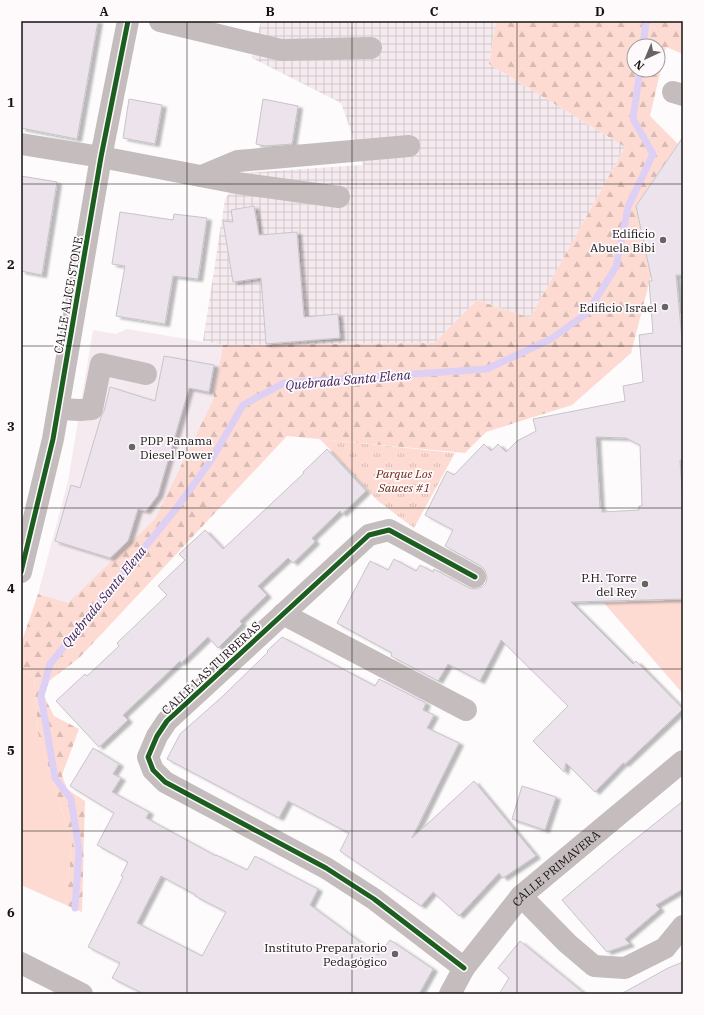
<svg xmlns="http://www.w3.org/2000/svg" width="704" height="1015" viewBox="0 0 704 1015" font-family="'IBM Plex Serif',serif">
<style>
.built{fill:#f5eaef}
.industrial{fill:url(#industrial-grid)}
.grass{fill:#fddbd2}
.forest{fill:url(#forest-firs);fill-rule:evenodd}
.park{fill:url(#park-tufts)}
.lines{fill:none;stroke-linecap:round;stroke-linejoin:round}
.stream{stroke:#ded0f4;stroke-width:7}
.building{fill:#ece3ec;stroke:#c7c5c7;fill-rule:evenodd;filter:url(#shadow)}
.minor{stroke:#c4bcbd;stroke-width:22}
.cycleway-casing{stroke:#fefafc;stroke-width:8}
.cycleway{stroke:#1b5e20;stroke-width:5}
.grid{fill:none;stroke:#161314;stroke-width:1;stroke-opacity:0.55}
.poi-dot{fill:#676465;stroke:#fefafc;stroke-width:1.5}
.labels{text-anchor:middle;dominant-baseline:central;stroke-width:3.5;stroke-linejoin:round;paint-order:stroke}
.poi-label{font-size:12px;fill:#161314;stroke:#fefafc;text-anchor:end}
.street-label{font-size:12px;fill:#161314;stroke:#fefafc}
.park-label{font-size:12px;font-style:italic;fill:#6b2611;stroke:#fefafc}
.water-label{font-size:13px;font-style:italic;fill:#3d215d;stroke:#fefafc}
.neatline{fill:none;stroke:#161314;stroke-width:1.5}
.grid-label{font-size:13px;text-anchor:middle;font-weight:bold;fill:#161314}
</style>
<defs>
<pattern id="industrial-grid" width="8" height="8" patternUnits="userSpaceOnUse"><rect width="8" height="8" fill="#f5eaef"/><path d="M0 4h8M4 0v8" fill="none" stroke="#d1c8cc"/></pattern>
<pattern id="forest-firs" width="22" height="20" patternUnits="userSpaceOnUse"><rect width="22" height="20" fill="#fddbd2"/><path d="M5 1l3.5 6h-7zM16 11l3.5 6h-7z" fill="#d8bbb3"/></pattern>
<pattern id="park-tufts" width="24" height="20" patternUnits="userSpaceOnUse"><rect width="24" height="20" fill="#fddbd2"/><path d="M3 7l-1-3M5 7V3M7 7l1-3M15 17l-1-3M17 17v-4M19 17l1-3" fill="none" stroke="#d8bbb3"/></pattern>
<filter id="shadow"><feDropShadow dx="4.5" dy="2.5" stdDeviation="1" flood-color="#0004"/></filter>
</defs>
<rect width="100%" height="100%" fill="#fdfbfc"/>
<path class="built" d="M 127,329 L 223,345 L 213,400 L 155,519 L 68,604 L 38,594 L 68,481 L 93,330 L 116,334 Z"/>
<path class="industrial" d="M 261,21 L 496,21 L 489,64 L 625,147 L 530,318 L 477,300 L 434,343 L 223,345 L 203,341 L 225,199 L 244,173 L 363,165 L 341,103 L 252,58 Z"/>
<path class="grass" d="M 683,600 L 683,694 L 604,603 Z
M 21,669 L 34,678 L 38,733 L 72,843 L 66,905 L 21,885 Z"/>
<path class="forest" d="M 496,21 L 683,21 L 683,54 L 666,47 L 650,116 L 678,144 L 636,206 L 651,276 L 631,353 L 572,405 L 486,432 L 465,453 L 287,436 L 79,658 L 49,681 L 44,696 L 54,716 L 79,729 L 62,775 L 67,789 L 85,801 L 82,912 L 66,905 L 72,843 L 38,733 L 34,678 L 21,669 L 21,644 L 38,594 L 68,603 L 155,519 L 213,400 L 223,345 L 434,343 L 477,300 L 530,318 L 625,147 L 489,64 ZM 634,46 L 658,46 L 658,70 L 634,70 Z"/>
<path class="park" d="M 320,439 L 455,453 L 414,528 L 378,501 Z"/>
<g class="lines">
<path class="stream" d="M 643,46 L 646,22 L 648,21
M 75,908 L 79,850 L 71,799 L 55,778 L 41,696 L 50,664 L 175,510 L 210,462 L 243,405 L 284,383 L 487,369 L 551,339 L 587,313 L 616,267 L 628,207 L 653,154 L 633,119 L 640,70"/>
</g>
<path class="building" d="M 21,21 L 98,21 L 77,139 L 21,128 Z
M 129,99 L 162,105 L 155,144 L 123,138 Z
M 263,99 L 298,106 L 292,144 L 265,146 L 256,144 Z
M 683,137 L 683,275 L 676,275 L 683,350 L 683,460 L 680,460 L 683,505 L 683,599 L 571,602 L 633,664 L 636,661 L 683,709 L 625,764 L 623,763 L 595,792 L 566,763 L 564,772 L 533,741 L 568,706 L 501,640 L 480,681 L 448,664 L 438,681 L 391,656 L 392,653 L 337,623 L 370,561 L 388,570 L 394,559 L 416,571 L 420,565 L 433,572 L 434,569 L 469,588 L 476,589 L 482,587 L 486,583 L 487,577 L 485,570 L 481,566 L 445,546 L 453,530 L 425,515 L 447,471 L 454,475 L 484,444 L 491,451 L 498,444 L 506,452 L 517,441 L 536,431 L 533,419 L 625,401 L 623,386 L 643,382 L 639,335 L 653,333 L 649,281 L 652,281 L 636,206 ZM 596,437 L 626,438 L 640,445 L 642,506 L 639,506 L 639,510 L 602,512 L 602,508 L 600,508 Z
M 21,176 L 57,182 L 42,275 L 21,271 Z
M 254,206 L 259,235 L 297,232 L 304,317 L 338,314 L 340,338 L 266,344 L 261,278 L 233,282 L 223,221 L 233,222 L 231,210 Z
M 120,212 L 173,220 L 174,214 L 207,218 L 198,279 L 173,276 L 165,324 L 116,316 L 125,266 L 112,264 Z
M 164,356 L 214,365 L 209,392 L 189,388 L 158,495 L 146,511 L 138,509 L 128,541 L 110,558 L 55,541 L 71,485 L 80,488 L 101,417 L 104,411 L 110,387 L 155,401 Z
M 327,449 L 366,491 L 342,514 L 340,511 L 312,538 L 315,542 L 293,563 L 288,558 L 258,586 L 267,595 L 240,621 L 242,624 L 218,648 L 208,637 L 181,663 L 180,661 L 156,684 L 123,715 L 128,720 L 99,747 L 56,701 L 85,674 L 87,676 L 119,646 L 117,643 L 167,595 L 158,586 L 185,560 L 179,554 L 205,530 L 223,549 L 304,473 L 303,472 Z
M 282,637 L 375,686 L 379,679 L 426,703 L 423,710 L 434,715 L 427,728 L 459,743 L 412,838 L 474,781 L 536,856 L 503,878 L 499,873 L 459,916 L 433,892 L 421,906 L 340,851 L 349,833 L 288,801 L 279,818 L 167,759 L 180,734 L 223,696 L 268,652 L 267,651 Z
M 93,748 L 119,764 L 113,774 L 121,778 L 112,792 L 149,812 L 146,818 L 216,856 L 216,855 L 247,870 L 255,856 L 285,872 L 318,889 L 310,905 L 378,955 L 390,940 L 433,969 L 419,994 L 144,994 L 112,978 L 120,963 L 88,947 L 123,877 L 121,876 L 128,862 L 97,845 L 114,813 L 70,786 ZM 161,876 L 196,895 L 195,896 L 226,912 L 202,956 L 137,923 Z
M 522,786 L 556,797 L 545,830 L 512,819 Z
M 683,801 L 683,889 L 656,905 L 660,909 L 625,939 L 630,944 L 607,952 L 562,900 L 618,853 Z
M 520,941 L 585,994 L 499,994 L 509,978 L 498,968 Z
M 683,962 L 683,994 L 621,994 L 668,968 Z"/>
<g class="lines">
<g class="minor">
<path d="M 160,21 L 281,50 L 371,48"/>
<path d="M 673,92 L 683,95"/>
<path d="M 21,144 L 101,157 L 237,183 L 339,197"/>
<path d="M 202,176 L 238,161 L 409,146"/>
<path d="M 59,409 L 80,410 L 92,409 L 101,364 L 146,374"/>
<path d="M 21,572 L 53,439 L 101,157 L 128,21"/>
<path d="M 283,614 L 466,710"/>
<path d="M 521,896 L 567,943 L 594,966 L 625,968 L 665,948 L 683,926"/>
<path d="M 21,963 L 82,994"/>
<path d="M 464,968 L 374,899 L 326,868 L 165,782 L 153,770 L 148,757 L 157,736 L 167,721 L 369,535 L 389,530 L 475,577"/>
<path id="s1" d="M 450,994 L 464,968 L 521,896 L 683,761"/>
</g>
<defs>
<path id="cycleway" d="M 21,572 L 53,439 L 101,157 L 128,21
M 464,968 L 374,899 L 326,868 L 165,782 L 153,770 L 148,757 L 157,736 L 167,721 L 369,535 L 389,530 L 475,577"/>
</defs>
<use href="#cycleway" class="cycleway-casing"/>
<use href="#cycleway" class="cycleway"/>
</g>
<path class="grid" d="M 187,21 L 187,994M 352,21 L 352,994M 517,21 L 517,994M 21,184 L 683,184M 21,346 L 683,346M 21,508 L 683,508M 21,669 L 683,669M 21,831 L 683,831"/>
<g class="poi-dot">
<circle cx="663" cy="240" r="4"/>
<circle cx="665" cy="307" r="4"/>
<circle cx="132" cy="447" r="4"/>
<circle cx="645" cy="584" r="4"/>
<circle cx="395" cy="954" r="4"/>
</g>
<g class="labels">
<g class="poi-label">
<text x="655" y="233">Edificio<tspan x="655" dy="14">Abuela Bibi</tspan></text>
<text x="657" y="307">Edificio Israel</text>
<text x="140" y="440" text-anchor="start">PDP Panama<tspan x="140" dy="14">Diesel Power</tspan></text>
<text x="637" y="577">P.H. Torre<tspan x="637" dy="14">del Rey</tspan></text>
<text x="387" y="947">Instituto Preparatorio<tspan x="387" dy="14">Pedagógico</tspan></text>
</g>
<g class="street-label">
<text transform="translate(68 295) rotate(-80)">CALLE ALICE STONE</text>
<text transform="translate(211 668) rotate(-43)">CALLE LAS TURBERAS</text>
<text stroke="none"><textPath href="#s1" startOffset="166">CALLE PRIMAVERA</textPath></text>
</g>
<g class="park-label">
<text x="404" y="473">Parque Los<tspan x="404" dy="14">Sauces #1</tspan></text>
</g>
<g class="water-label">
<text transform="translate(348 380) rotate(-5)">Quebrada Santa Elena</text>
<text transform="translate(104 597) rotate(-51)">Quebrada Santa Elena</text>
</g>
</g>
<rect width="704" height="1015" fill="none" stroke="#fefafc" stroke-width="44"/>
<g transform="translate(646 58) rotate(224)"><circle r="19" fill="#fefafc" stroke="#a19e9f"/>
<path d="M0-3L7 15L0 10L-7 15Z" fill="#676465"/>
<text y="-6" font-size="11" font-weight="bold" text-anchor="middle" fill="#161314">N</text>
</g>
<rect x="22" y="22" width="660" height="971" class="neatline"/>
<g class="grid-label">
<text x="104" y="16">A</text>
<text x="270" y="16">B</text>
<text x="434" y="16">C</text>
<text x="600" y="16">D</text>
<text x="11" y="107">1</text>
<text x="11" y="269">2</text>
<text x="11" y="431">3</text>
<text x="11" y="593">4</text>
<text x="11" y="755">5</text>
<text x="11" y="917">6</text>
</g>
</svg>
